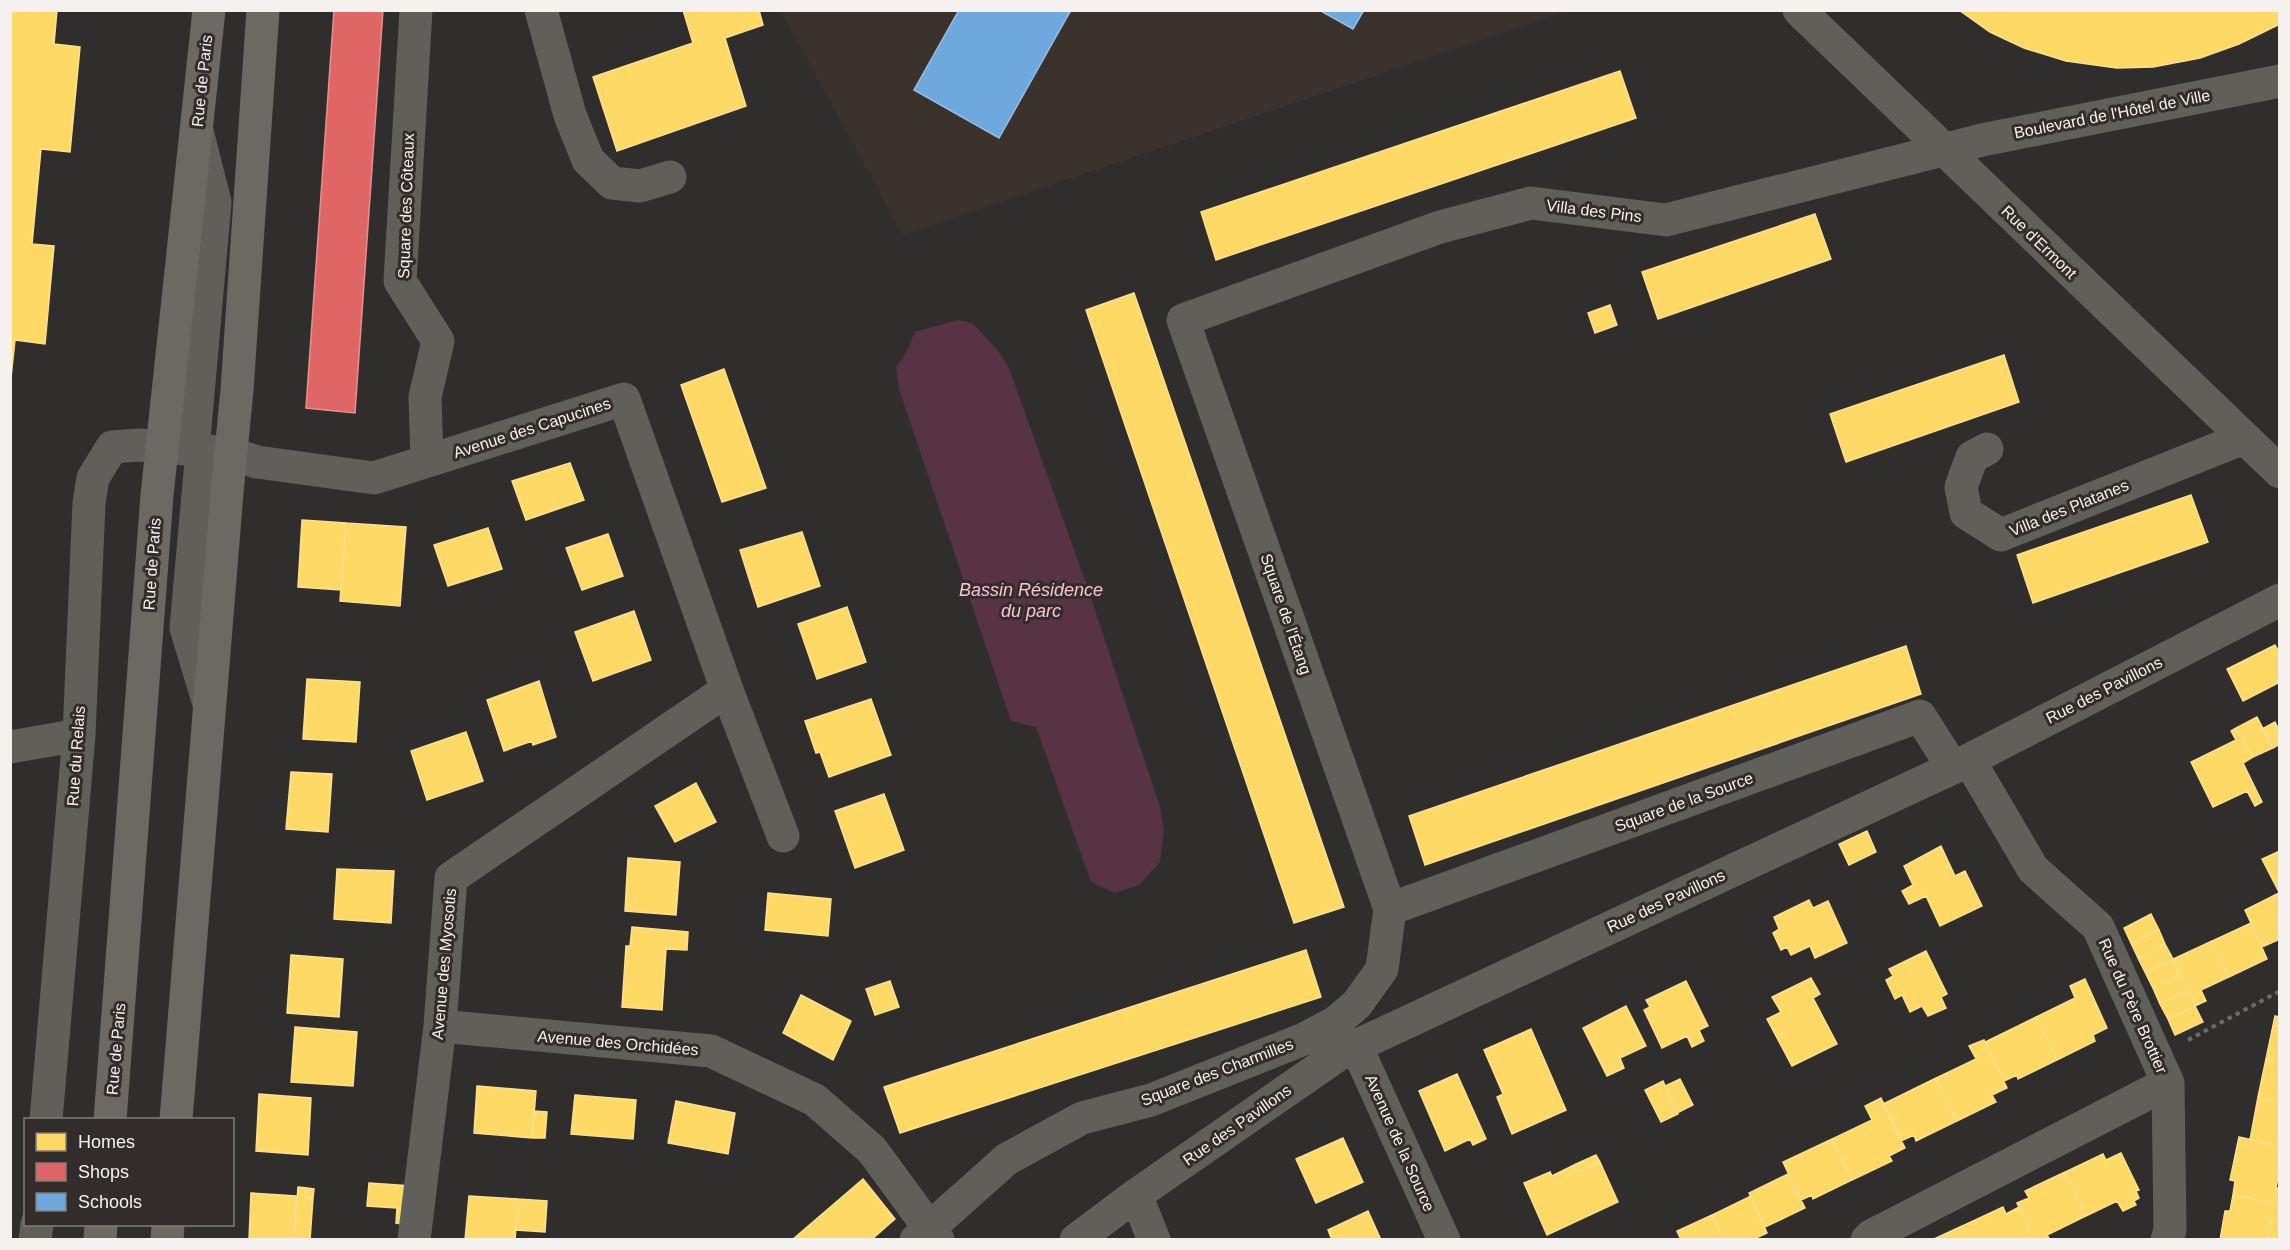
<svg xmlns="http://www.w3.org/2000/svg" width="2290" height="1250" viewBox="0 0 2290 1250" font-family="Helvetica,sans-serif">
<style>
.built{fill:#3b322c}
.water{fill:#573343}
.homes{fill:#ffd966;stroke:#fce08f;stroke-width:1.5}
.shops{fill:#e06666;stroke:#e6908f;stroke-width:1.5}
.schools{fill:#6fa8dc;stroke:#97bee2;stroke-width:1.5}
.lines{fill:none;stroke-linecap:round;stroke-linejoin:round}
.path{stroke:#6d6b68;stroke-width:4;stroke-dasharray:4.5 4.5;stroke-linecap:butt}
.minor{stroke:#615f5a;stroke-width:33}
.major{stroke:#6c6862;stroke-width:33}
.labels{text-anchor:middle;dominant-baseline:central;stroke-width:6;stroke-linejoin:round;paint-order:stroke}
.street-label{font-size:16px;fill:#f5f1ef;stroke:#322d2a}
.water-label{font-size:18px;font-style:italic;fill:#fbc1d8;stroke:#322d2a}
</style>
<rect width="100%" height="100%" fill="#302e2c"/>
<path class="built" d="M 780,10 L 1567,11 L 903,235 Z"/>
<path class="water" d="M 958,320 L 972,323 L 997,349 L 1009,368 L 1087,586 L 1160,807 L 1164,831 L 1160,862 L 1139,885 L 1115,893 L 1091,882 L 1036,727 L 1011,721 L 899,389 L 896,367 L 906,353 L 915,332 Z"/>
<path class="homes" d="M 10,10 L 57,10 L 54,44 L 80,47 L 70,152 L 41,149 L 32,244 L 54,246 L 45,344 L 15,340 L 10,387 Z
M 683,10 L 759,10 L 763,25 L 725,38 L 746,106 L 617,151 L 593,77 L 693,43 Z
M 1959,10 L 2280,10 L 2280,24 L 2239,44 L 2200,58 L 2153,67 L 2117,68 L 2066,61 L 2024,48 L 1990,32 Z
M 1620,71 L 1636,118 L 1216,260 L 1201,212 Z
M 1815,214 L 1831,259 L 1658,319 L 1642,272 Z
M 1134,293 L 1344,907 L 1294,923 L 1086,310 Z
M 1610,305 L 1617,325 L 1595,333 L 1588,313 Z
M 2004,355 L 2019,402 L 1846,462 L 1830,414 Z
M 724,369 L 766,488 L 722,502 L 681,385 Z
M 570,463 L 584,500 L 526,520 L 512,481 Z
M 2191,495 L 2208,542 L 2033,603 L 2017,555 Z
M 302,520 L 346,523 L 341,590 L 298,587 Z
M 346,523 L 406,527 L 400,606 L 340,601 Z
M 488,528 L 502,569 L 448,586 L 434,545 Z
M 802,532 L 820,586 L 758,607 L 740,550 Z
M 608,534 L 623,576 L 582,590 L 566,548 Z
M 847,607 L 866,662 L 817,679 L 798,624 Z
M 634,611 L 651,660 L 593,681 L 575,632 Z
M 2275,645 L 2280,654 L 2280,682 L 2243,701 L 2227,669 Z
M 1906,646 L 1921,694 L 1425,865 L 1409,816 Z
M 307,679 L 360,682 L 356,742 L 303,739 Z
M 539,681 L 556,737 L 533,745 L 532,741 L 504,751 L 487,700 Z
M 871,699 L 891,755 L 829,777 L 820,752 L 816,753 L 805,721 Z
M 2257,717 L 2273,748 L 2253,757 L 2236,728 Z
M 2275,722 L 2279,730 L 2266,736 L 2262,729 Z
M 2236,728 L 2253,757 L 2243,763 L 2262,802 L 2255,806 L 2247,791 L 2213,807 L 2191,762 L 2236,740 L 2231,731 Z
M 2279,730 L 2280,744 L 2273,748 L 2266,736 Z
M 466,732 L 483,781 L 427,800 L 411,751 Z
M 291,772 L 332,774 L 328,832 L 286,829 Z
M 696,783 L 716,822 L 675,842 L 655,806 Z
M 884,794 L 904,850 L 855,868 L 835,811 Z
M 1867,831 L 1876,852 L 1849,865 L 1839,844 Z
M 1941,846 L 1955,876 L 1965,871 L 1982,906 L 1940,926 L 1926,896 L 1909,904 L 1902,891 L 1913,885 L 1904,866 Z
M 2280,851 L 2280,894 L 2262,859 Z
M 628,858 L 680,862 L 676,915 L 625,911 Z
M 337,869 L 394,871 L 391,923 L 334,919 Z
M 768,893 L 831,899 L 828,936 L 765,930 Z
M 2279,893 L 2280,939 L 2262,947 L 2245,910 Z
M 1809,900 L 1813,908 L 1828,901 L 1847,943 L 1815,958 L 1810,946 L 1791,955 L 1787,947 L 1781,950 L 1773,933 L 1779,929 L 1774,917 Z
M 2151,914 L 2159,930 L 2131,943 L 2124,928 Z
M 2251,923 L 2267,959 L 2229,977 L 2212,941 Z
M 632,927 L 688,932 L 687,950 L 666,949 L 662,1010 L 622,1007 L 626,946 L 630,946 Z
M 2159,930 L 2165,944 L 2138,958 L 2131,943 Z
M 2212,941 L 2229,977 L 2201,990 L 2206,1001 L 2195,1006 L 2173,959 Z
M 2165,944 L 2173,959 L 2145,972 L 2138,958 Z
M 1306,950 L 1321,997 L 900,1133 L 884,1087 Z
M 1926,951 L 1947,994 L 1941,997 L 1946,1008 L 1928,1016 L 1922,1006 L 1910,1012 L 1902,995 L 1895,999 L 1886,980 L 1893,976 L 1889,969 Z
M 291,955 L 343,959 L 339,1017 L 287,1013 Z
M 2173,959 L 2180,975 L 2153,988 L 2145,972 Z
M 2180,975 L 2188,991 L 2160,1004 L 2153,988 Z
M 1811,978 L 1820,994 L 1813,998 L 1837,1044 L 1792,1066 L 1767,1019 L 1781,1012 L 1772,997 Z
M 2085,979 L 2107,1028 L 2093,1035 L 2095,1041 L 2057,1060 L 2036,1017 L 2075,998 L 2070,986 Z
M 890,981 L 899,1007 L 875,1015 L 866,989 Z
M 1686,981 L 1708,1026 L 1699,1030 L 1704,1041 L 1692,1047 L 1687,1036 L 1662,1048 L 1644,1010 L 1650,1007 L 1646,1000 Z
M 2188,991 L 2195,1006 L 2168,1019 L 2160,1004 Z
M 801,995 L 851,1021 L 833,1060 L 783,1033 Z
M 1626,1006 L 1646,1046 L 1620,1058 L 1624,1068 L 1607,1076 L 1583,1028 Z
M 2195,1006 L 2203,1022 L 2175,1035 L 2168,1019 Z
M 2275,1016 L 2280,1017 L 2280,1062 L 2266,1059 Z
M 2036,1017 L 2057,1060 L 2018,1079 L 2017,1075 L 2004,1081 L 1985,1042 Z
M 295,1027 L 357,1032 L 353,1086 L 291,1082 Z
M 1531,1029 L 1566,1110 L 1512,1134 L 1497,1097 L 1503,1094 L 1484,1050 Z
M 1984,1040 L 2007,1088 L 1992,1095 L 1996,1102 L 1957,1121 L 1936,1078 L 1976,1059 L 1969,1046 Z
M 2266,1059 L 2280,1062 L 2280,1102 L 2258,1097 Z
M 1457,1074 L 1486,1139 L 1473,1145 L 1470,1139 L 1445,1151 L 1419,1091 Z
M 1936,1078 L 1957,1121 L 1916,1141 L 1914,1135 L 1901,1141 L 1883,1104 Z
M 1680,1079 L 1693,1105 L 1677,1113 L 1665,1086 Z
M 1663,1081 L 1678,1114 L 1661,1122 L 1645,1090 Z
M 477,1086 L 536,1091 L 532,1138 L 474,1133 Z
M 259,1094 L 311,1098 L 308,1155 L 256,1151 Z
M 575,1095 L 636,1100 L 633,1139 L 571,1134 Z
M 2258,1097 L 2280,1102 L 2280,1146 L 2250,1140 Z
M 1881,1098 L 1905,1148 L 1889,1156 L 1892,1161 L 1852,1180 L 1832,1139 L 1872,1120 L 1865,1106 Z
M 676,1101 L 735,1113 L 728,1154 L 668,1143 Z
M 535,1111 L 547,1112 L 545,1138 L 532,1138 Z
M 2239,1137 L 2280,1146 L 2280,1166 L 2276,1188 L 2280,1188 L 2280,1204 L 2233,1195 L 2235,1181 L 2230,1180 Z
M 1343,1138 L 1363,1182 L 1316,1203 L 1296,1159 Z
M 1832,1139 L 1852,1180 L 1813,1199 L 1812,1195 L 1801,1200 L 1783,1162 Z
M 2121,1153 L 2139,1190 L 2136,1191 L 2139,1198 L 2134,1201 L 2136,1205 L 2123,1211 L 2117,1201 L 2086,1216 L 2065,1172 L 2103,1154 L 2106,1160 Z
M 1596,1155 L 1600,1162 L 1577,1172 L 1574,1165 Z
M 1600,1162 L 1618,1202 L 1547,1235 L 1524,1183 L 1550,1172 L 1552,1176 L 1574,1165 L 1577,1172 Z
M 2065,1172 L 2086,1216 L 2047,1235 L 2050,1240 L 2033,1240 L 2017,1203 L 2029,1198 L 2025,1191 Z
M 1788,1174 L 1805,1208 L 1765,1227 L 1749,1193 Z
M 863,1179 L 895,1219 L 871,1240 L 792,1240 Z
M 369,1183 L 412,1186 L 408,1225 L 396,1223 L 397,1208 L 367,1206 Z
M 298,1187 L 307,1188 L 306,1197 L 313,1198 L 310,1240 L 294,1240 Z
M 307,1188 L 314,1189 L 313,1198 L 306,1197 Z
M 251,1193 L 296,1196 L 294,1240 L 249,1240 Z
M 2233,1195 L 2280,1204 L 2280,1222 L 2271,1220 L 2267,1240 L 2220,1240 L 2225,1211 L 2230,1211 Z
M 469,1196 L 518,1199 L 515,1240 L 465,1240 Z
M 1751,1196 L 1767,1233 L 1752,1240 L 1723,1240 L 1712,1215 Z
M 518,1199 L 547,1201 L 545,1232 L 516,1230 Z
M 2003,1207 L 2006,1214 L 2019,1207 L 2033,1240 L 1968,1240 L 1962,1226 Z
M 1368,1211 L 1381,1240 L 1332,1240 L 1328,1230 Z
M 1712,1215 L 1723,1240 L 1681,1240 L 1677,1231 Z
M 2271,1220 L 2280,1222 L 2280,1240 L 2267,1240 Z
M 1962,1226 L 1968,1240 L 1932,1240 Z"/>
<path class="shops" d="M 334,10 L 383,10 L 355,413 L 306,408 Z"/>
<path class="schools" d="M 959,10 L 1071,10 L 999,138 L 914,90 Z
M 1319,10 L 1364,10 L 1353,29 Z"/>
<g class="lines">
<path class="path" d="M 2188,1040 L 2280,991"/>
<path class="minor" d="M 416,10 L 400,281 L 438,341 L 425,397 L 427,461
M 541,10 L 570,115 L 588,160 L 612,183 L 640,186 L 670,177
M 1799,10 L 2280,472
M 1987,449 L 1972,457 L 1961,487 L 1966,513 L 2001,535 L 2244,438
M 193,450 L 215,202 L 197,131
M 202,451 L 186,628 L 209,704
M 10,747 L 79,735
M 1969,760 L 2033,869 L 2098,927 L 2168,1083 L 2170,1230 L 2167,1240
M 1390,909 L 1920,716 L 1953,768
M 440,1026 L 711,1051 L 815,1100 L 872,1150 L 938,1240
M 1356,1046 L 1444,1240
M 46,1120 L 79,735 L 89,503 L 93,478 L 112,447 L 140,445 L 230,453 L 257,462 L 374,478 L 624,399 L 727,690 L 783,836
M 1136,1195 L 1154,1240
M 35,1240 L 37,1224
M 414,1240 L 440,1026 L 451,878 L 727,690
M 916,1240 L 1007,1159 L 1082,1118 L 1151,1100 L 1304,1039 L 1336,1022 L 1357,1004 L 1382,969 L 1390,909 L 1183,320 L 1440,227 L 1531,203 L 1666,220 L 1982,140 L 2280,81
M 1076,1240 L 1136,1195 L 1341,1053 L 1959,765 L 2280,600
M 1867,1240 L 1871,1236 L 2168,1083"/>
<path class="major" d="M 110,1120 L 157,495 L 209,10
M 176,1120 L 227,493 L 237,390 L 263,10
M 100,1240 L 101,1224
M 167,1240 L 168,1224"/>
</g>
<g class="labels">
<g class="street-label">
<text transform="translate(202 81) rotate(-84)">Rue de Paris</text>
<text transform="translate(2112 114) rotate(-11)">Boulevard de l'Hôtel de Ville</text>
<text transform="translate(406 206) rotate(-88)">Square des Côteaux</text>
<text transform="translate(1594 211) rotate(7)">Villa des Pins</text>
<text transform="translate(2039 242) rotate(44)">Rue d'Ermont</text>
<text transform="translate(532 428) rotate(-18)">Avenue des Capucines</text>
<text transform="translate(2069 508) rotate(-22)">Villa des Platanes</text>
<text transform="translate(152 564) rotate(-86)">Rue de Paris</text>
<text transform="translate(1286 614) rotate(71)">Square de l'Étang</text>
<text transform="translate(2104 690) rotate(-27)">Rue des Pavillons</text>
<text transform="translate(76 756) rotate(-86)">Rue du Relais</text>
<text transform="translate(1684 802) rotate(-20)">Square de la Source</text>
<text transform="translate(1666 901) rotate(-25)">Rue des Pavillons</text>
<text transform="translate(444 964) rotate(-85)">Avenue des Myosotis</text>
<text transform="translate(2133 1006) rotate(66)">Rue du Père Brottier</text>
<text transform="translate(618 1043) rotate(5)">Avenue des Orchidées</text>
<text transform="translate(116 1049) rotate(-85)">Rue de Paris</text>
<text transform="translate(1217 1072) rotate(-21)">Square des Charmilles</text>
<text transform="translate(1237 1125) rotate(-35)">Rue des Pavillons</text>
<text transform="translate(1400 1143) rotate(66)">Avenue de la Source</text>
</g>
<g class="water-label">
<text x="1031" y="590">Bassin Résidence<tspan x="1031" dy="21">du parc</tspan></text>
</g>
</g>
<rect width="2290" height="1250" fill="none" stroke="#f5f1ef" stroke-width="24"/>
<rect x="24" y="1118" width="210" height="108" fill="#322d2a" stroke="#807b79" stroke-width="1.5"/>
<rect x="36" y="1133" width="30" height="18" fill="#ffd966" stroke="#807b79" stroke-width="1.5"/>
<text x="78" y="1148" font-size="18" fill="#f5f1ef">Homes</text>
<rect x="36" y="1163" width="30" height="18" fill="#e06666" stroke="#807b79" stroke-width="1.5"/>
<text x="78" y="1178" font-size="18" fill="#f5f1ef">Shops</text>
<rect x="36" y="1193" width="30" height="18" fill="#6fa8dc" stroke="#807b79" stroke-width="1.5"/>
<text x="78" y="1208" font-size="18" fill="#f5f1ef">Schools</text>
</svg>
